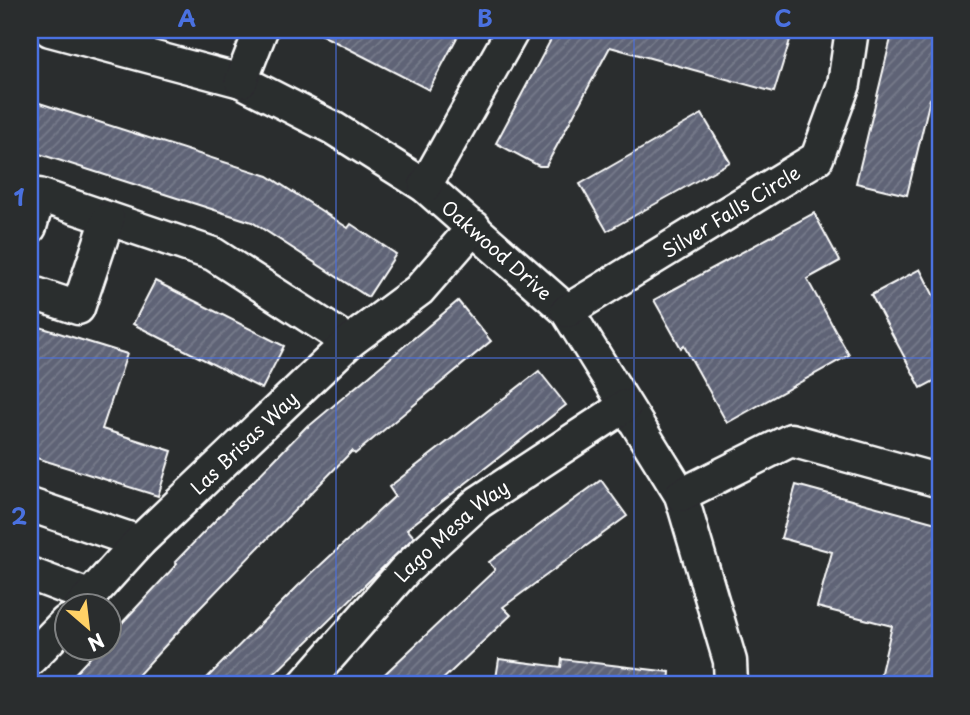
<svg xmlns="http://www.w3.org/2000/svg" width="970" height="715" viewBox="0 0 970 715" font-family="'Playpen Sans',sans-serif">
<style>
.building{fill:url(#building-hatch);stroke:#fff;stroke-width:2}
.lines{fill:none;stroke-linecap:round;stroke-linejoin:round}
.minor-casing{stroke:#fff;stroke-width:37}
.minor{stroke:#2a2d2e;stroke-width:32}
.grid{fill:none;stroke:#4a71e0;stroke-width:2;stroke-opacity:0.55}
.labels{text-anchor:middle;dominant-baseline:central;stroke-width:6;stroke-linejoin:round;paint-order:stroke}
.street-label{font-size:19px;fill:#fff;stroke:#2a2d2e}
.neatline{fill:none;stroke:#4a71e0;stroke-width:2.5}
.grid-label{font-size:23px;text-anchor:middle;font-weight:bold;fill:#4a71e0}
</style>
<defs>
<pattern id="building-hatch" width="6" height="6" patternUnits="userSpaceOnUse" patternTransform="scale(1.75)"><rect width="6" height="6" fill="#5f6476"/><path d="M-1 1l2-2M0 6l6-6M5 7l2-2" fill="none" stroke="#777b8b"/></pattern>
</defs>
<rect width="100%" height="100%" fill="#2a2d2e"/>
<filter id="ink" filterUnits="userSpaceOnUse"><feTurbulence type="fractalNoise" baseFrequency=".0143" numOctaves="2"/><feDisplacementMap in="SourceGraphic" scale="14" xChannelSelector="R" yChannelSelector="G"/><feConvolveMatrix kernelMatrix="1 2 1 2 8 2 1 2 1" color-interpolation-filters="sRGB"/></filter>
<g filter="url(#ink)">
<path class="building" d="M 312,30 L 461,30 L 429,90 Z
M 556,30 L 753,30 L 790,40 L 774,92 L 610,47 L 546,166 L 539,166 L 496,143 Z
M 893,30 L 940,30 L 940,78 L 935,100 L 930,99 L 907,195 L 856,183 Z
M 30,100 L 268,176 L 348,228 L 351,224 L 396,254 L 368,297 L 252,222 L 30,151 Z
M 702,114 L 730,162 L 607,231 L 580,184 Z
M 814,213 L 840,261 L 807,279 L 849,355 L 727,423 L 684,346 L 681,348 L 654,300 Z
M 920,269 L 940,308 L 940,378 L 921,388 L 871,295 Z
M 155,281 L 284,346 L 262,389 L 133,324 Z
M 458,301 L 491,341 L 355,454 L 352,451 L 198,610 L 129,685 L 64,685 L 99,648 L 108,648 L 108,638 L 177,564 L 175,562 L 307,426 L 308,427 Z
M 30,324 L 127,354 L 102,429 L 172,451 L 158,496 L 30,456 Z
M 539,371 L 566,405 L 407,529 L 414,537 L 263,685 L 200,685 L 298,586 L 395,496 L 389,487 Z
M 601,480 L 627,516 L 503,607 L 511,615 L 437,685 L 373,685 L 495,570 L 489,562 Z
M 796,485 L 940,524 L 940,671 L 937,685 L 878,685 L 892,626 L 817,607 L 832,552 L 781,538 Z
M 499,659 L 561,667 L 562,659 L 670,672 L 669,685 L 495,685 Z"/>
<g class="lines">
<defs>
<g id="minor">
<path id="s1" d="M 50,30 L 241,81 L 333,128 L 425,186 L 567,311 L 681,495 L 730,661 L 731,685"/>
<path d="M 241,81 L 261,30"/>
<path d="M 425,186 L 513,30"/>
<path d="M 30,227 L 39,195 L 213,254 L 349,342"/>
<path d="M 30,292 L 78,308 L 108,219"/>
<path id="s2" d="M 567,311 L 817,158 L 844,84 L 852,30"/>
<path d="M 681,495 L 791,440 L 940,481"/>
<path d="M 30,505 L 139,542"/>
<path d="M 30,574 L 91,597"/>
<path id="s3" d="M 81,606 L 139,542 L 349,342 L 419,290 L 474,227"/>
<path d="M 30,659 L 66,622"/>
<path id="s4" d="M 304,685 L 405,570 L 479,502 L 625,406"/>
</g>
</defs>
<use href="#minor" class="minor-casing"/>
<use href="#minor" class="minor"/>
</g>
</g>
<path class="grid" d="M 336,30 L 336,685M 634,30 L 634,685M 30,358 L 940,358"/>
<g class="labels">
<g class="street-label">
<text stroke="none"><textPath href="#s2" startOffset="192">Silver Falls Circle</textPath></text>
<text stroke="none"><textPath href="#s1" startOffset="506">Oakwood Drive</textPath></text>
<text stroke="none"><textPath href="#s3" startOffset="231">Las Brisas Way</textPath></text>
<text stroke="none"><textPath href="#s4" startOffset="214">Lago Mesa Way</textPath></text>
</g>
</g>
<rect width="970" height="715" fill="none" stroke="#2a2d2e" stroke-width="77"/>
<g transform="translate(88 627) rotate(152)"><circle r="33" fill="#2a2d2e" stroke="#7f8182" stroke-width="2"/>
<path d="M0-5L12 26L0 18L-12 26Z" fill="#ffd166"/>
<text y="-10" font-size="19" font-weight="bold" text-anchor="middle" fill="#ffffff">N</text>
</g>
<rect x="38" y="38" width="894" height="638" class="neatline"/>
<g class="grid-label">
<text x="187" y="27">A</text>
<text x="485" y="27">B</text>
<text x="783" y="27">C</text>
<text x="19" y="206">1</text>
<text x="19" y="525">2</text>
</g>
</svg>
